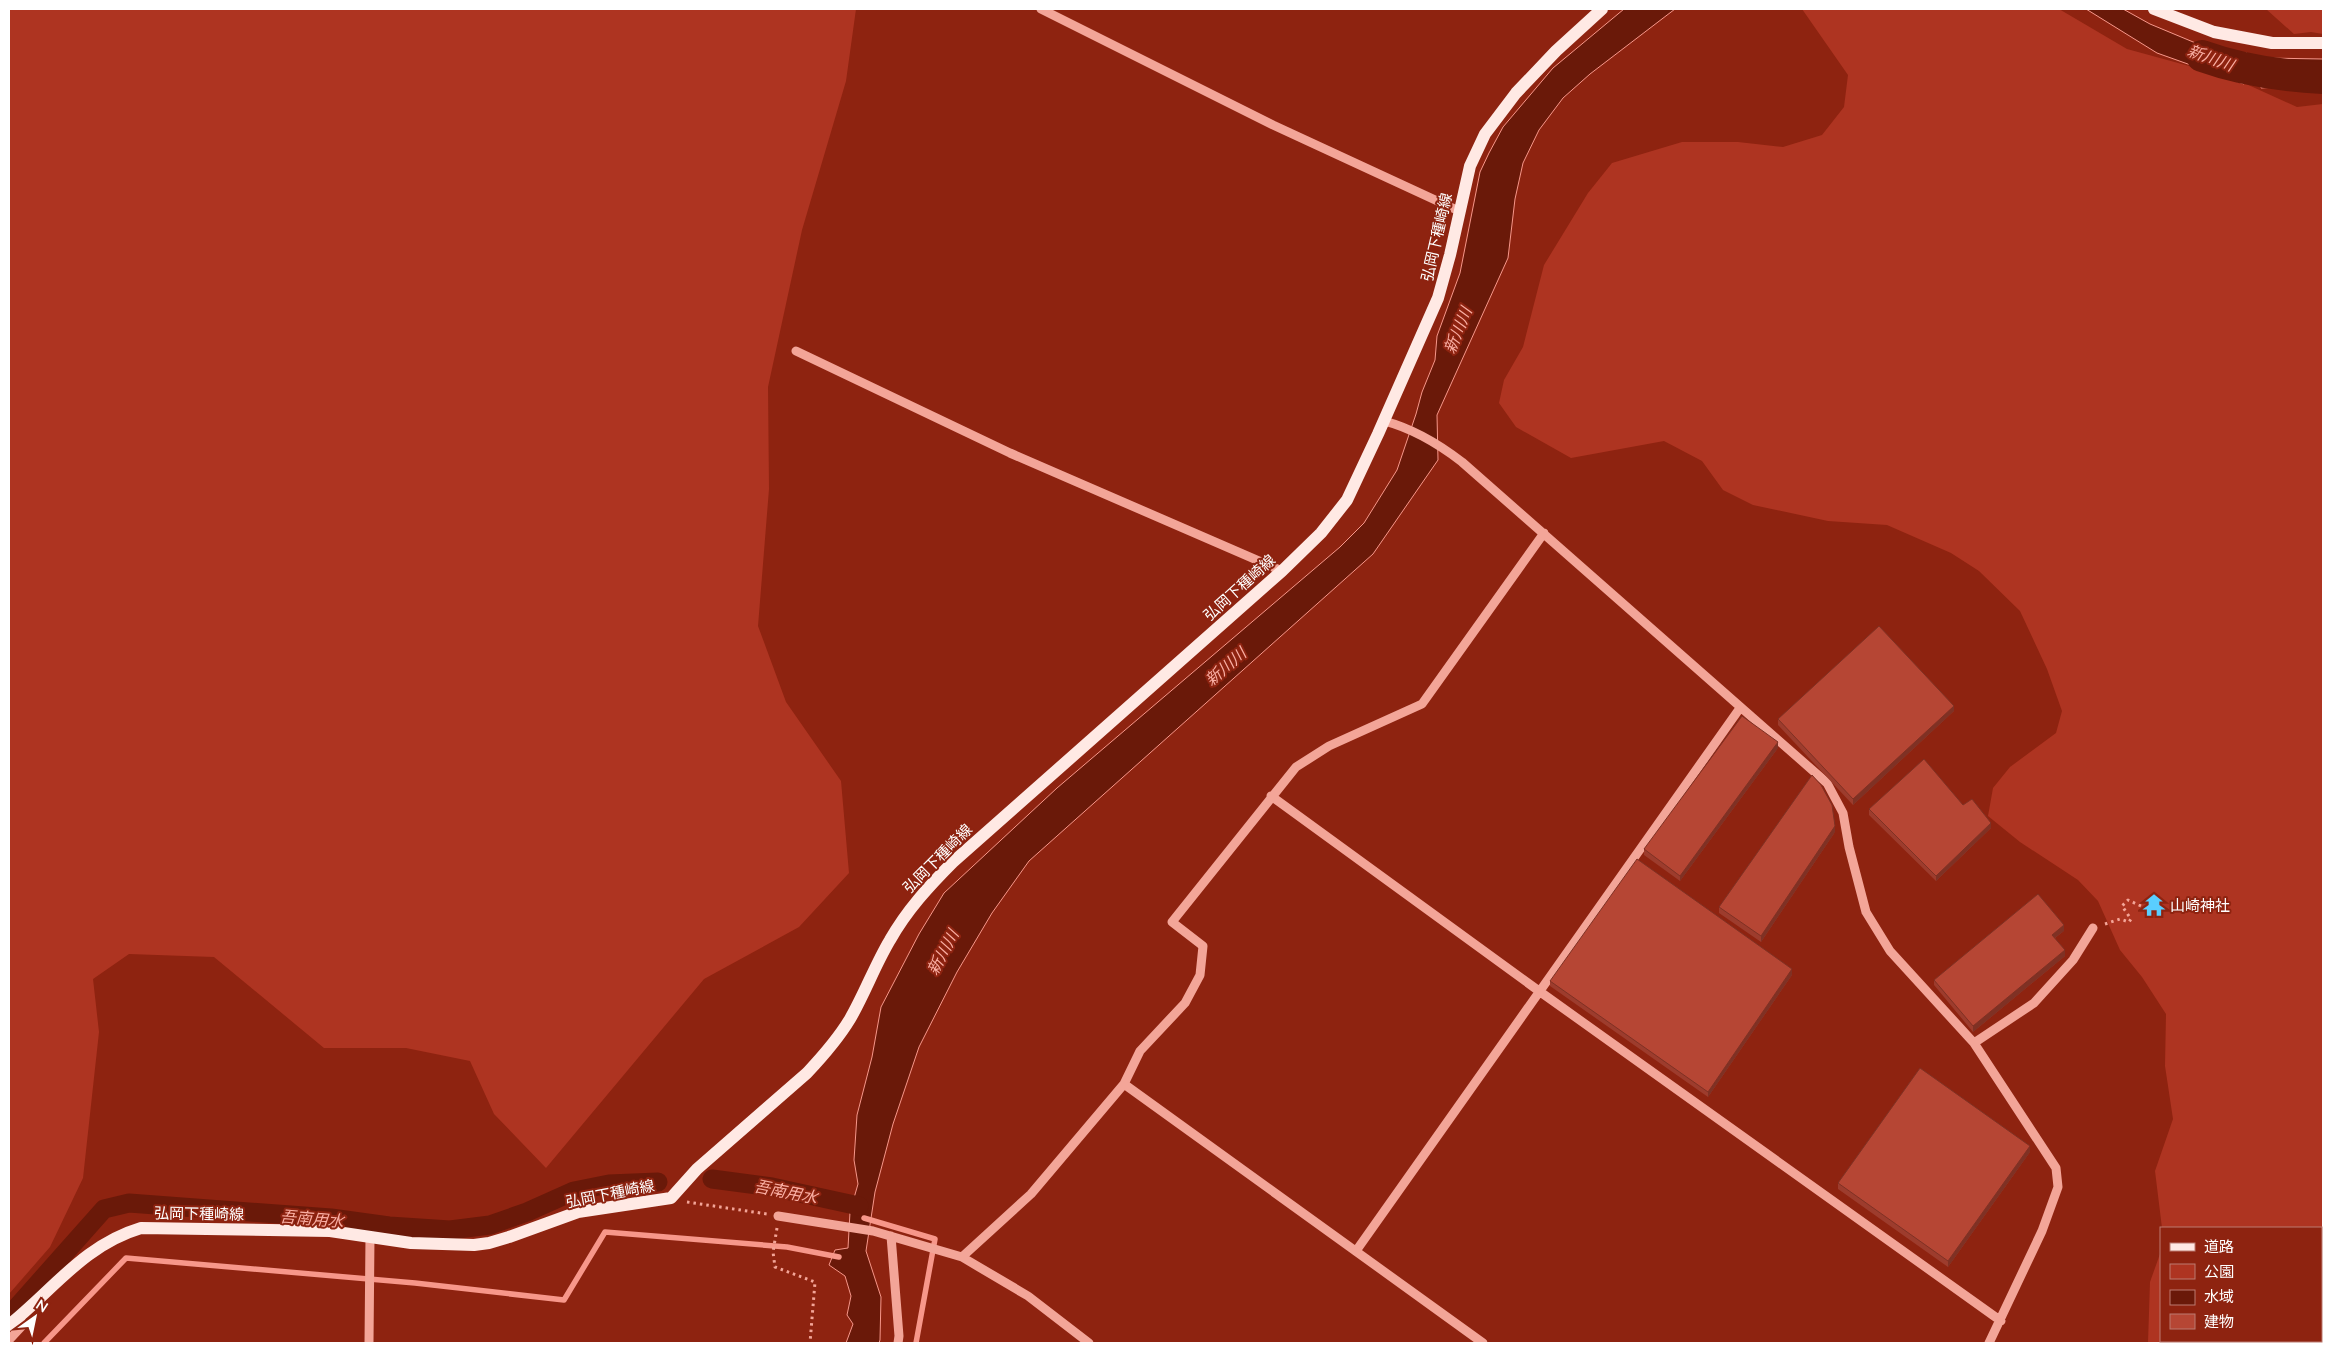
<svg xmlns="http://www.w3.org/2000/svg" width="2332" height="1352" viewBox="0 0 2332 1352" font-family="Lato,'Noto Sans JP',sans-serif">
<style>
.green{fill:#ae3421}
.water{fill:#6a1909;stroke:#f7978a}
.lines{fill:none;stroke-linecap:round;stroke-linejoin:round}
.stream{stroke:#f7978a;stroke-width:5.5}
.canal{stroke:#6a1909;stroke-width:19}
.river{stroke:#6a1909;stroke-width:32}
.path{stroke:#f3a598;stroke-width:3;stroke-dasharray:2.5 4;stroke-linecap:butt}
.minor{stroke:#f3a598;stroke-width:9}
.major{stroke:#ffe9e4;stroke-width:12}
.wall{fill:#9d3c2d}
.shaded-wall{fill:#7f3124}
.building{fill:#b64634;stroke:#7f3124}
.labels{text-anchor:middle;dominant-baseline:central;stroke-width:4;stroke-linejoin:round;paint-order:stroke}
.street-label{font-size:15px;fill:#fff;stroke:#8e2310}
.poi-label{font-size:15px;fill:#fff;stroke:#8e2310;text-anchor:start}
.water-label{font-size:16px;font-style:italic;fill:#faafa4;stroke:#8e2310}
</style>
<rect width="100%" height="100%" fill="#8e2310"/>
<path class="green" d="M 9,9 L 856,9 L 846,81 L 802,230 L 768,387 L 769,489 L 758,626 L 786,702 L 841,781 L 849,873 L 799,927 L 704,979 L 546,1168 L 494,1114 L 470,1061 L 406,1048 L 324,1048 L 214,957 L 129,954 L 93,979 L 99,1032 L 83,1178 L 50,1247 L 9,1294 Z
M 1802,9 L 2059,9 L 2127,49 L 2233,78 L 2297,107 L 2323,104 L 2323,1343 L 2148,1343 L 2150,1282 L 2160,1254 L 2161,1243 L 2161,1341 L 2321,1341 L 2321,1228 L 2162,1228 L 2155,1171 L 2173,1119 L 2165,1066 L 2166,1014 L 2142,977 L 2120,950 L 2098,901 L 2078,880 L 2020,842 L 1988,816 L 1993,788 L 2010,767 L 2056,733 L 2062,711 L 2047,669 L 2020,611 L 1979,571 L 1951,553 L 1887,525 L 1828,521 L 1753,505 L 1723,490 L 1702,461 L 1664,441 L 1571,458 L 1516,427 L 1499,403 L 1504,380 L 1523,347 L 1544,265 L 1588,193 L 1612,163 L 1682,142 L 1738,142 L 1783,147 L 1822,135 L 1844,107 L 1848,75 Z
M 2266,9 L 2323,9 L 2323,34 L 2311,32 L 2294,34 Z"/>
<path class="water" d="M 1624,9 L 1675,9 L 1590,74 L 1563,98 L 1539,130 L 1523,163 L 1515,199 L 1508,258 L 1437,415 L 1438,460 L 1373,554 L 1029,861 L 992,913 L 957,972 L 919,1047 L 893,1124 L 875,1192 L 866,1251 L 881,1297 L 880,1340 L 879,1343 L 846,1343 L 853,1324 L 847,1315 L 851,1296 L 845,1276 L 829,1265 L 835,1250 L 848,1248 L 850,1212 L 858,1184 L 854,1160 L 857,1115 L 872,1057 L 881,1007 L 919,934 L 944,893 L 1057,788 L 1340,547 L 1364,523 L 1397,470 L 1416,414 L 1422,392 L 1435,360 L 1437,336 L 1460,273 L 1480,172 L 1489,153 L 1503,127 L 1553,68 Z
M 2086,9 L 2123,9 L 2150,24 L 2210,49 L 2247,53 L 2244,84 L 2157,53 Z
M 2265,58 L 2323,59 L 2323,84 L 2261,88 Z"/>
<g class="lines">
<path class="stream" d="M 864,1218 L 935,1239 L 916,1343
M 44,1343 L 126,1258 L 415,1283 L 564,1300 L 605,1232 L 787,1247 L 839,1257"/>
<path class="canal" d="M 712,1179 L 772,1187 L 859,1206
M 9,1316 L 104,1209 L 129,1203 L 331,1218 L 389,1226 L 450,1230 L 490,1225 L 527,1212 L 574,1191 L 609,1184 L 658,1182"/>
<path class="river" d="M 2202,56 C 2241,70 2282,76 2323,78"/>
<path class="path" d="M 2105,924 L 2120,919 L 2129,922 L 2131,919 L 2122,906 L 2128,900 L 2141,906
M 687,1202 L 767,1214
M 777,1228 L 773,1252 L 775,1267 L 815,1282 L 810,1343"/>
<path class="minor" d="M 1041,9 L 1273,125 L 1459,211
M 796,351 L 1010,453 L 1282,571
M 1384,421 C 1411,428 1440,445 1462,462 L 1827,783 L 1843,813 L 1849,847 L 1866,912 L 1890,951 L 1974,1043 L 2056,1168 L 2058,1187 L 2042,1231 L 1989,1343
M 1271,796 L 1539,991 L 2001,1321
M 1974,1043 L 2034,1003 L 2073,960 L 2093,928
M 1124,1084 L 1483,1343
M 778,1216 L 873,1231 L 962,1257 L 1028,1296 L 1089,1343
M 891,1236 L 899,1336 L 898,1343
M 1356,1251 L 1740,708
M 962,1257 L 1031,1194 L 1124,1084 L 1140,1051 L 1185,1003 L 1200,975 L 1203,946 L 1172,922 L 1296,767 L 1329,746 L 1422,704 L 1544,533
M 9,1340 L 22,1326 L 20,1316
M 369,1343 L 370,1237"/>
<path class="major" d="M 2154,9 L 2214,32 L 2272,43 L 2323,43
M 9,1325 C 53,1290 84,1245 141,1228 L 330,1231 L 411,1243 L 474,1245 L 489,1243 L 509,1237 L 578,1212 L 671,1198 L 697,1169 L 807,1073 C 823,1056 838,1039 850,1019 C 865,993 875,965 890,940 C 907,910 929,886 953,862 L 1282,571 L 1321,533 L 1347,500 L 1378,434 L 1438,298 L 1450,255 L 1470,166 L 1485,134 L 1516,93 L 1556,51 L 1602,9"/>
</g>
<path class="wall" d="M 1954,711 L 1853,805 L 1778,725 L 1778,719 Z
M 1778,748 L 1680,881 L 1644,855 L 1644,849 Z
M 1963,805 L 1991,828 L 1936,881 L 1869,815 L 1869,809 Z
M 1835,832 L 1761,942 L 1719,913 L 1719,907 Z
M 2149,899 L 2159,905 L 2151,909 L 2149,905 Z
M 2064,931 L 2055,938 L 2065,956 L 1973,1032 L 1934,985 L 1934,980 Z
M 1792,975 L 1708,1097 L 1550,986 L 1550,981 Z
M 2030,1152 L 1948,1267 L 1838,1189 L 1838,1183 Z"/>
<path class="shaded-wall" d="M 1954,706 L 1954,711 L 1853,805 L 1853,799 Z
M 1778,742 L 1778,748 L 1680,881 L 1680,876 Z
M 1991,823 L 1991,828 L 1936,881 L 1936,876 Z
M 1835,826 L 1835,832 L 1761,942 L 1761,936 Z
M 2159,900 L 2159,905 L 2151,909 L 2151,903 Z
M 2064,925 L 2064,931 L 2052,940 L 2052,935 Z
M 2065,950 L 2065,956 L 1973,1032 L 1973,1026 Z
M 1792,969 L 1792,975 L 1708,1097 L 1708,1092 Z
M 2030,1146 L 2030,1152 L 1948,1267 L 1948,1261 Z"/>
<path class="building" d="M 1879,626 L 1954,706 L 1853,799 L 1778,719 Z
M 1742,716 L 1778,742 L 1680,876 L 1644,849 Z
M 1924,759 L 1963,805 L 1972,799 L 1991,823 L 1936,876 L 1869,809 Z
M 1812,775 L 1821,785 L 1832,805 L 1835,826 L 1761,936 L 1719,907 Z
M 1637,859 L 1792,969 L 1708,1092 L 1550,981 Z
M 2038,894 L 2064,925 L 2052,935 L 2065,950 L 1973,1026 L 1934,980 Z
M 2157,896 L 2159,900 L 2151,903 L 2149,899 Z
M 1920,1068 L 2030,1146 L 1948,1261 L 1838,1183 Z"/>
<defs>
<symbol id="temple-bare" viewBox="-9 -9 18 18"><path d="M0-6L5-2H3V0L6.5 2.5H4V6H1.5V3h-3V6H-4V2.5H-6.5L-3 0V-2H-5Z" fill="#5aceff" stroke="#8e2310" stroke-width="2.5" paint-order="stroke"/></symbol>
</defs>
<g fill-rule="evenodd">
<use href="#temple-bare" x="2138" y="889" width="32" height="32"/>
</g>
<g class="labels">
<g class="street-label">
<text transform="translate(1436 237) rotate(-77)">弘岡下種崎線</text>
<text transform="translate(1239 587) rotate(-42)">弘岡下種崎線</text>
<text transform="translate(937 858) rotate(-45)">弘岡下種崎線</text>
<text transform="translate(610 1193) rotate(-11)">弘岡下種崎線</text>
<text transform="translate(199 1213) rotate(1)">弘岡下種崎線</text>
</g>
<g class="poi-label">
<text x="2170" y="905">山崎神社</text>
</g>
<g class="water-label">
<text transform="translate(2211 57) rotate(20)">新川川</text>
<text transform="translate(1457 330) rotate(-68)">新川川</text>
<text transform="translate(1225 666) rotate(-41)">新川川</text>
<text transform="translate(942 952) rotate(-62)">新川川</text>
<text transform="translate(786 1191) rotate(11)">吾南用水</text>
<text transform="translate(312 1218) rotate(5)">吾南用水</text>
</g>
</g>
<rect width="2332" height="1352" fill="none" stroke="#ffffff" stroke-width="20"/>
<rect x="2160" y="1227" width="162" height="115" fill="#8e2310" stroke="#bb7b70"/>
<rect x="2170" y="1243" width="25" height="8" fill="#ffe9e4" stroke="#bb7b70"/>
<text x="2204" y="1252" font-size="15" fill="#ffffff">道路</text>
<rect x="2170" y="1264" width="25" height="15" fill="#ae3421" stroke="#bb7b70"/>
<text x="2204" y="1277" font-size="15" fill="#ffffff">公園</text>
<rect x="2170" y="1290" width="25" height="15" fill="#6a1909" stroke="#bb7b70"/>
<text x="2204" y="1302" font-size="15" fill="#ffffff">水域</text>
<rect x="2170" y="1314" width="25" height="15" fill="#b64634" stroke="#bb7b70"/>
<text x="2204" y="1327" font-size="15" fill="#ffffff">建物</text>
<g transform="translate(35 1317) rotate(33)" stroke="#8e2310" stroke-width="4" paint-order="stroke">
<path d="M0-4L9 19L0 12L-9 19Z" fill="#ffffff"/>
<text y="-8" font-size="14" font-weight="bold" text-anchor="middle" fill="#ffffff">N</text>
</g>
</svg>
